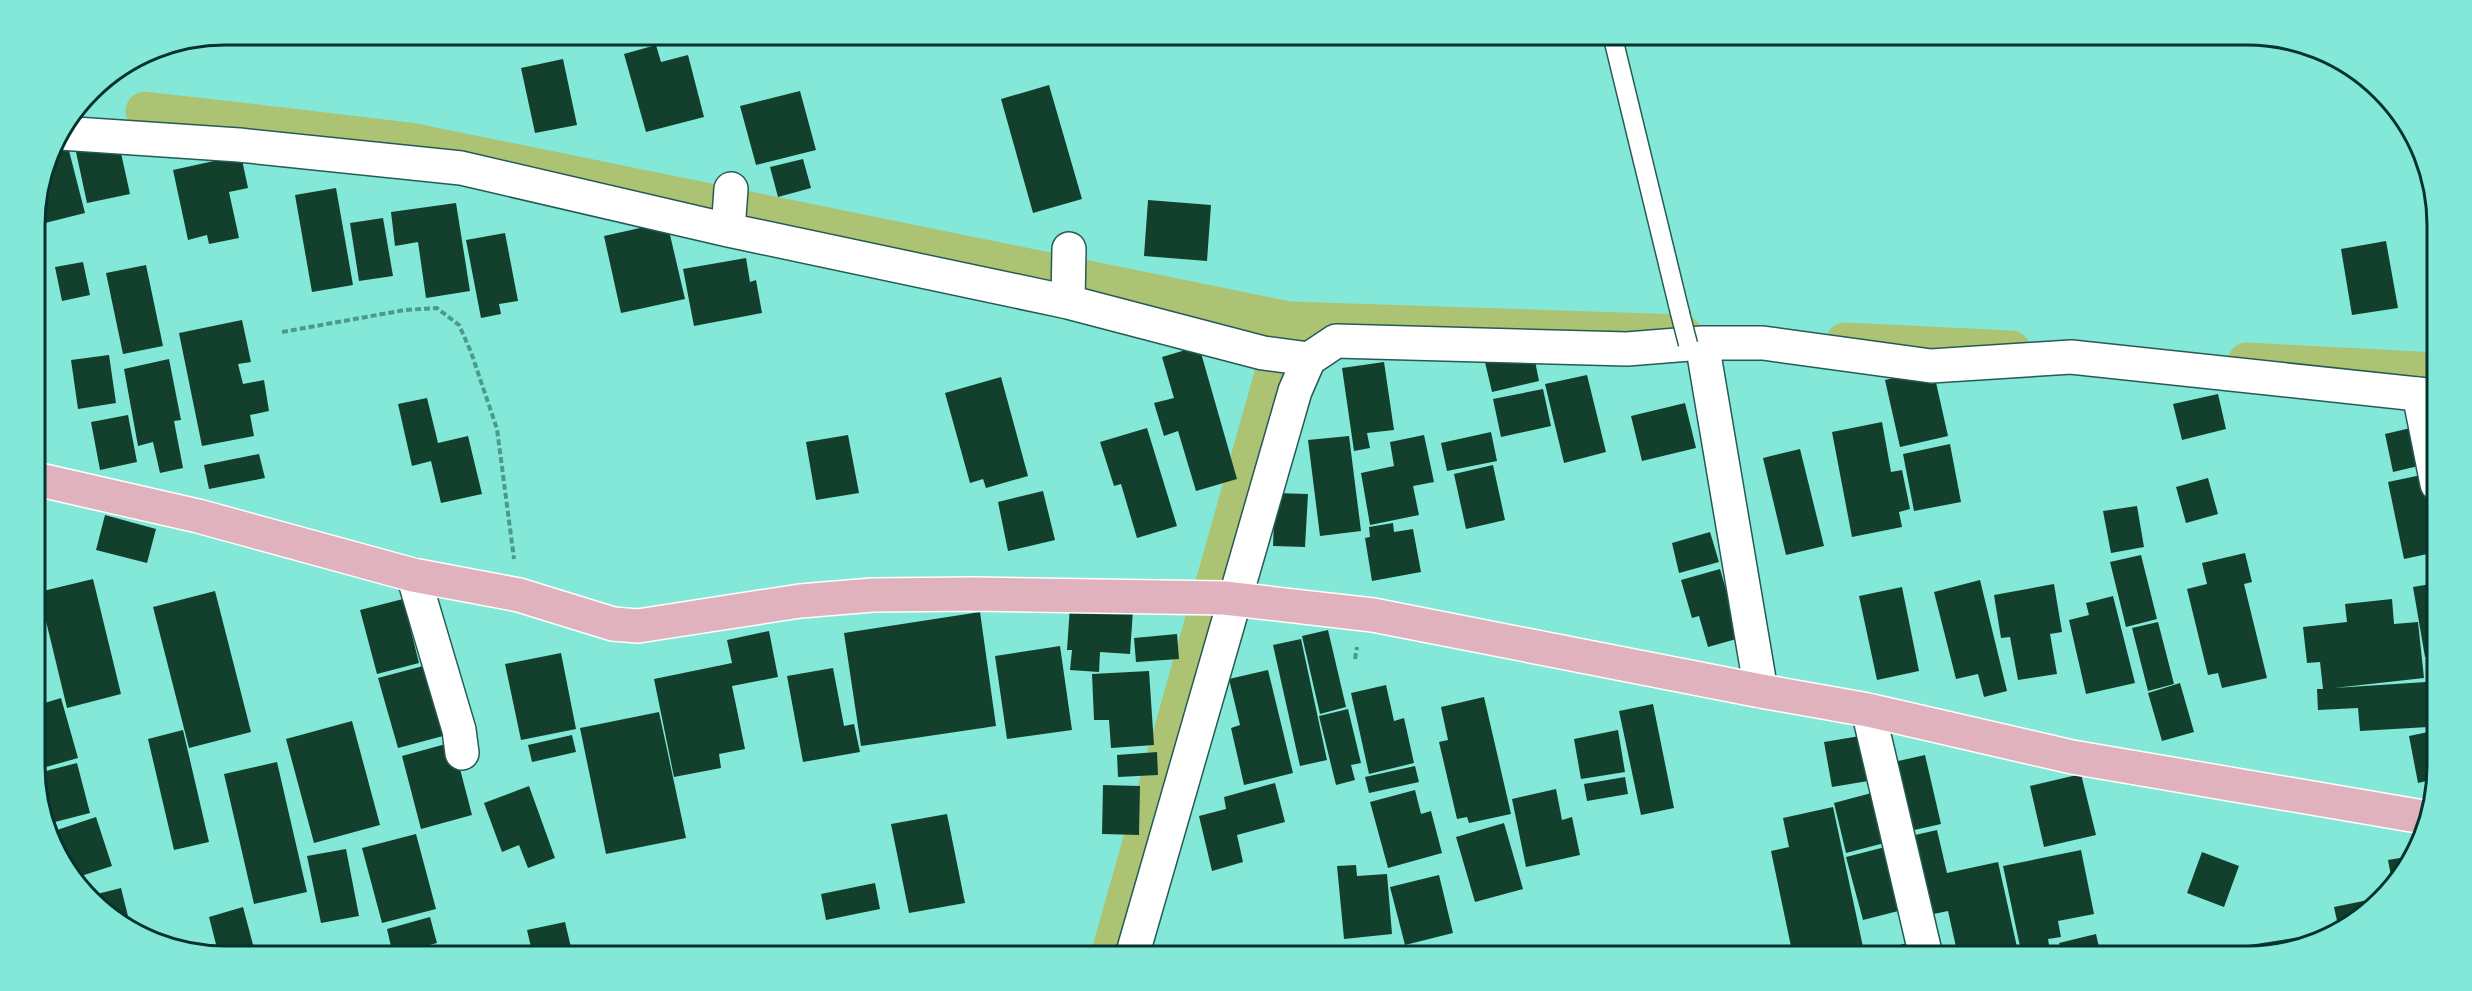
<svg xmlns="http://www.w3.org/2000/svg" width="2472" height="991" viewBox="0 0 2472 991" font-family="'Asap Condensed',sans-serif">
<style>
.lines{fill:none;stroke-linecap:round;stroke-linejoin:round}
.canal{stroke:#abc372;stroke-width:39}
.building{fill:#13402d}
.service-casing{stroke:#255b54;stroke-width:21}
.minor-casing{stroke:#255b54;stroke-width:36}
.primary-casing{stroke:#fff;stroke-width:36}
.path{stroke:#4c998e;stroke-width:4;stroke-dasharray:6 3;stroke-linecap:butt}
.service{stroke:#fff;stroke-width:18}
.minor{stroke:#fff;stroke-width:33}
.primary{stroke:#e0b2be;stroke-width:33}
.service-bridge-casing{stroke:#255b54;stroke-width:21;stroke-linecap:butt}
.service-bridge{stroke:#fff;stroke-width:18}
.rim{fill:none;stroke:#04332e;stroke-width:3}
</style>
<rect width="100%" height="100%" fill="#83e8d8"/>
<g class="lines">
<path class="canal" d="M 145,111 L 410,142 L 1289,321
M 1845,342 L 2011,350
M 2247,362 L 2436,372
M 1110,956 L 1289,321 L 1682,334"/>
</g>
<path class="building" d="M 656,45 L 661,62 L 688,55 L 704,117 L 646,132 L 624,54 Z
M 563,59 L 577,125 L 535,133 L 521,68 Z
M 1049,85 L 1082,199 L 1033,213 L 1001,99 Z
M 800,91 L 816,150 L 756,165 L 740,106 Z
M 67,143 L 85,213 L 41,224 L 37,206 L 53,147 Z
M 119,144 L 130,194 L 87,203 L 76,152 Z
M 241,155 L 248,188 L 229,192 L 239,238 L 209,244 L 207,235 L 188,240 L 173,170 Z
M 803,159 L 811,188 L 778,197 L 770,167 Z
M 336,188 L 353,285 L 312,292 L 295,195 Z
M 1148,200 L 1211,205 L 1207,261 L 1144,256 Z
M 456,203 L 470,291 L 426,298 L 418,242 L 395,246 L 391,212 Z
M 383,218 L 393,276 L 359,281 L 350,223 Z
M 667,222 L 685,299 L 621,313 L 604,236 Z
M 505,233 L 518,301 L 499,304 L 501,314 L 481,318 L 466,240 Z
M 2386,241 L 2398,308 L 2352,315 L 2341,249 Z
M 746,258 L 750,282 L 756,280 L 762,313 L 694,326 L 683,269 Z
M 83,262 L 90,295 L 62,301 L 55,267 Z
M 146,265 L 163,346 L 123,354 L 106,273 Z
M 242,320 L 251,362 L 238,364 L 243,384 L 264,380 L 269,411 L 250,415 L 254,436 L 202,446 L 179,333 Z
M 1199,346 L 1237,479 L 1196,491 L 1178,431 L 1164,436 L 1154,403 L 1174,398 L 1162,357 Z
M 1533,351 L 1539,381 L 1492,392 L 1485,362 Z
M 109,355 L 116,403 L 78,409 L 71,360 Z
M 169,359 L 181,420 L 174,421 L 183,468 L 160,473 L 153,442 L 138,446 L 124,369 Z
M 1384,362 L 1394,430 L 1367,433 L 1370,448 L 1354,451 L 1342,368 Z
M 1933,369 L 1948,436 L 1900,447 L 1885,380 Z
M 1587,375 L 1606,452 L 1564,463 L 1545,384 Z
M 1001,377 L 1028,476 L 986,488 L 983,479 L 970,483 L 945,393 Z
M 1543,389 L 1551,426 L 1501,437 L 1493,399 Z
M 2218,394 L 2226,429 L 2182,440 L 2173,404 Z
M 427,398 L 438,443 L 468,436 L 482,494 L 441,503 L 431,461 L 412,466 L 398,404 Z
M 1685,403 L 1696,448 L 1642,461 L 1631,416 Z
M 128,415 L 137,462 L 100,470 L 91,422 Z
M 1882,422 L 1891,472 L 1902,470 L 1910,509 L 1899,512 L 1902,527 L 1852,537 L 1832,432 Z
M 2419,426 L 2427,464 L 2393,472 L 2385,434 Z
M 1147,428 L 1177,526 L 1137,538 L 1121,484 L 1114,486 L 1100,442 Z
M 1491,432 L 1497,461 L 1447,471 L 1441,443 Z
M 848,435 L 859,493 L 816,500 L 806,442 Z
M 1424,435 L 1434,482 L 1413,486 L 1419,515 L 1370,525 L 1361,473 L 1394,466 L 1390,442 Z
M 1349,436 L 1361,531 L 1320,536 L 1308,440 Z
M 1950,444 L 1961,502 L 1914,511 L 1903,454 Z
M 1800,449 L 1824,546 L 1786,555 L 1763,458 Z
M 259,454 L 265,478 L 209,489 L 204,465 Z
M 1493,465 L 1505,520 L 1466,529 L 1454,474 Z
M 2431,473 L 2437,499 L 2437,552 L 2404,559 L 2388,482 Z
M 2208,478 L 2218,514 L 2186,523 L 2176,487 Z
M 1043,491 L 1055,540 L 1008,551 L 998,502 Z
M 1275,493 L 1308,494 L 1305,547 L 1273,546 Z
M 2137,506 L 2144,547 L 2111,553 L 2103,511 Z
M 105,515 L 156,529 L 147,563 L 96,550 Z
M 1393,523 L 1394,532 L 1413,529 L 1421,572 L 1372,581 L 1365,538 L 1370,537 L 1369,527 Z
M 1710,532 L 1719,562 L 1679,573 L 1672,543 Z
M 2245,553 L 2252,582 L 2244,584 L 2267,678 L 2222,688 L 2218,673 L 2208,675 L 2187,589 L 2207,584 L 2202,563 Z
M 2141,555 L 2157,619 L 2126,627 L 2110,562 Z
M 1720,569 L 1740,638 L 1708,647 L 1699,616 L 1692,618 L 1681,580 Z
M 93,579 L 121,694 L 67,708 L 39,592 Z
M 1980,580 L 2007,691 L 1984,697 L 1978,674 L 1956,679 L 1934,592 Z
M 2437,583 L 2437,655 L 2425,657 L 2413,587 Z
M 2054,584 L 2062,632 L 2050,634 L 2057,674 L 2018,680 L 2010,637 L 2001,638 L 1994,595 Z
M 1902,587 L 1919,671 L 1877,680 L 1859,596 Z
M 215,591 L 251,732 L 189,748 L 153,607 Z
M 2113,596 L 2135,683 L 2086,694 L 2069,620 L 2089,615 L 2086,603 Z
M 403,599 L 419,663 L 377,674 L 360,610 Z
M 2392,599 L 2394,624 L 2418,622 L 2424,678 L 2334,688 L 2426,682 L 2428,727 L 2360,731 L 2358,708 L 2318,710 L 2317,689 L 2323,689 L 2320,662 L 2307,663 L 2303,627 L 2347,622 L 2345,604 Z
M 1070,606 L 1133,610 L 1130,654 L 1100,652 L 1099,672 L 1070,670 L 1072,650 L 1067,650 Z
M 980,612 L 996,726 L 861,746 L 844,633 Z
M 2158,622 L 2174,684 L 2148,691 L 2132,628 Z
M 1328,630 L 1346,707 L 1320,714 L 1302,636 Z
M 769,631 L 778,677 L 732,686 L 745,749 L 719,754 L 721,768 L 674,777 L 654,679 L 732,663 L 727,640 Z
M 1177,634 L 1179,659 L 1136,662 L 1134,638 Z
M 1301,639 L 1327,760 L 1300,766 L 1273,645 Z
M 1060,646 L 1072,730 L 1007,739 L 995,656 Z
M 561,653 L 576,729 L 521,740 L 505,664 Z
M 423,666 L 443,736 L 398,748 L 378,678 Z
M 833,668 L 844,726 L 854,724 L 860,752 L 803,762 L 787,676 Z
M 1268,670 L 1293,773 L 1244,785 L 1231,728 L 1240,725 L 1229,679 Z
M 1149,671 L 1154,745 L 1111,748 L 1109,720 L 1094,720 L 1092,674 Z
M 2180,683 L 2194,732 L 2162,741 L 2148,693 Z
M 1386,685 L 1394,721 L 1404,718 L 1414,763 L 1369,774 L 1351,693 Z
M 1484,697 L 1511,814 L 1469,823 L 1467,817 L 1457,819 L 1439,742 L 1448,740 L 1441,707 Z
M 61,698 L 78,758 L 39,769 L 38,705 Z
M 1653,704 L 1674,808 L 1641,815 L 1619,711 Z
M 1348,709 L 1361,763 L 1351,765 L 1355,780 L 1336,785 L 1319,716 Z
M 659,712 L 686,838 L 606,854 L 580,728 Z
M 352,721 L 380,825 L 314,843 L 286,739 Z
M 183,730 L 209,842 L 174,850 L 148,739 Z
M 1618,730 L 1625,772 L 1581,779 L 1574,739 Z
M 2433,731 L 2437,753 L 2435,779 L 2418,783 L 2409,736 Z
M 572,735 L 576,752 L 532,762 L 528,745 Z
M 1860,736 L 1868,781 L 1832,787 L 1824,742 Z
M 453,742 L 472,815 L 421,829 L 402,756 Z
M 1157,752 L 1158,775 L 1118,777 L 1117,755 Z
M 1925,755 L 1941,824 L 1901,833 L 1885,764 Z
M 277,762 L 307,892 L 254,904 L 224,774 Z
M 77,763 L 90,813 L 51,823 L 38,773 Z
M 1415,766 L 1419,782 L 1369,793 L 1365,777 Z
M 2081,774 L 2096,835 L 2044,847 L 2030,786 Z
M 1625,777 L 1628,794 L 1587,801 L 1584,784 Z
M 1275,783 L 1285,822 L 1237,835 L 1243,862 L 1212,871 L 1199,816 L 1226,809 L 1224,797 Z
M 1103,785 L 1140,786 L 1139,835 L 1102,834 Z
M 529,786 L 555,858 L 528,868 L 519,845 L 502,852 L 484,803 Z
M 1556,789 L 1562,820 L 1572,817 L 1580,855 L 1526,867 L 1512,799 Z
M 1415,790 L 1421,814 L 1431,811 L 1442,853 L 1388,868 L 1370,802 Z
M 1879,791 L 1892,841 L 1846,853 L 1834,803 Z
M 1833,807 L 1863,947 L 1819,956 L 1793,956 L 1771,851 L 1789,847 L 1783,818 Z
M 947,814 L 965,903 L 909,913 L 891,824 Z
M 96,817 L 112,866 L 75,878 L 57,830 Z
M 1504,823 L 1523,889 L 1475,902 L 1456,837 Z
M 1937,830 L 1947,873 L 1998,862 L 2019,956 L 1958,956 L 1948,911 L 1919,917 L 1902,838 Z
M 416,834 L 436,909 L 382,923 L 362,848 Z
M 1893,845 L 1910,908 L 1863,920 L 1846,857 Z
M 346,849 L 359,916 L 321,923 L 307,856 Z
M 2081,850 L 2094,914 L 2058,921 L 2061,937 L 2048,939 L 2051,956 L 2022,956 L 2003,866 Z
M 2202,852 L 2239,866 L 2224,907 L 2187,893 Z
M 2412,856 L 2398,882 L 2393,887 L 2388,860 Z
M 1356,865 L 1357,876 L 1387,874 L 1392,934 L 1344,939 L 1337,866 Z
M 1439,875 L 1453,933 L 1405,945 L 1390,887 Z
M 875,883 L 880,909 L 826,920 L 821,894 Z
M 121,888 L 130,924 L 89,896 Z
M 2368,900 L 2370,910 L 2363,917 L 2339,930 L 2334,907 Z
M 243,907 L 256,956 L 219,956 L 209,917 Z
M 430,917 L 437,943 L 393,955 L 387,929 Z
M 565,922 L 573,956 L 533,956 L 527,930 Z
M 2096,934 L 2101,956 L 2063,956 L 2059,943 Z
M 2300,937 L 2302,948 L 2259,956 L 2244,956 L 2243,946 Z
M 1908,943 L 1911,956 L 1868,956 L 1867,953 Z"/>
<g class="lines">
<defs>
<path id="service" d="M 1612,34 L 1680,313"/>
<path id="minor" d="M 60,133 L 239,145 L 461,168 L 728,230 L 1068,302 L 1263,353 L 1309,359
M 728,230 L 731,189
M 1068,302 L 1069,249
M 1702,343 L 1763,343 L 1931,366 L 2071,357 L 2436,396
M 2419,394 L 2437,484
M 413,575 L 459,730 L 462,753
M 1868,710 L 1926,956
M 1132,956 L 1295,391 L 1309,359 L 1336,341 L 1627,349 L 1702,343 L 1761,691"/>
<path id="primary" d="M 36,479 L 198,516 L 413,575 L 519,595 L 613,624 L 638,626 L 800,601 L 873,595 L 975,594 L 1224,598 L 1373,615 L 1761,691 L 1868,710 L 2072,757 L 2429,818"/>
</defs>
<use href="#service" class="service-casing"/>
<use href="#minor" class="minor-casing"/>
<use href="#primary" class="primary-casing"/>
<path class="path" d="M 282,332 L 405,310 L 437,308 L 459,325 L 471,352 L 497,429 L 514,559
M 1355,659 L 1357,647"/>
<use href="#service" class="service"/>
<use href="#minor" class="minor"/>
<use href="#primary" class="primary"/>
<defs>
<path id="service-bridge" d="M 1680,313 L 1688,344"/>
</defs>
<use href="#service-bridge" class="service-bridge-casing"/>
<use href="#service-bridge" class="service-bridge"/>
</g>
<path d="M0 0H2472V991H0ZM225 45H2247A180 180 0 0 1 2427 225V766A180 180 0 0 1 2247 946H225A180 180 0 0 1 45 766V225A180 180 0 0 1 225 45Z" fill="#83e8d8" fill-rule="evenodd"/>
<path class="rim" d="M225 45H2247A180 180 0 0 1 2427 225V766A180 180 0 0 1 2247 946H225A180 180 0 0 1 45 766V225A180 180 0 0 1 225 45Z"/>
</svg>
